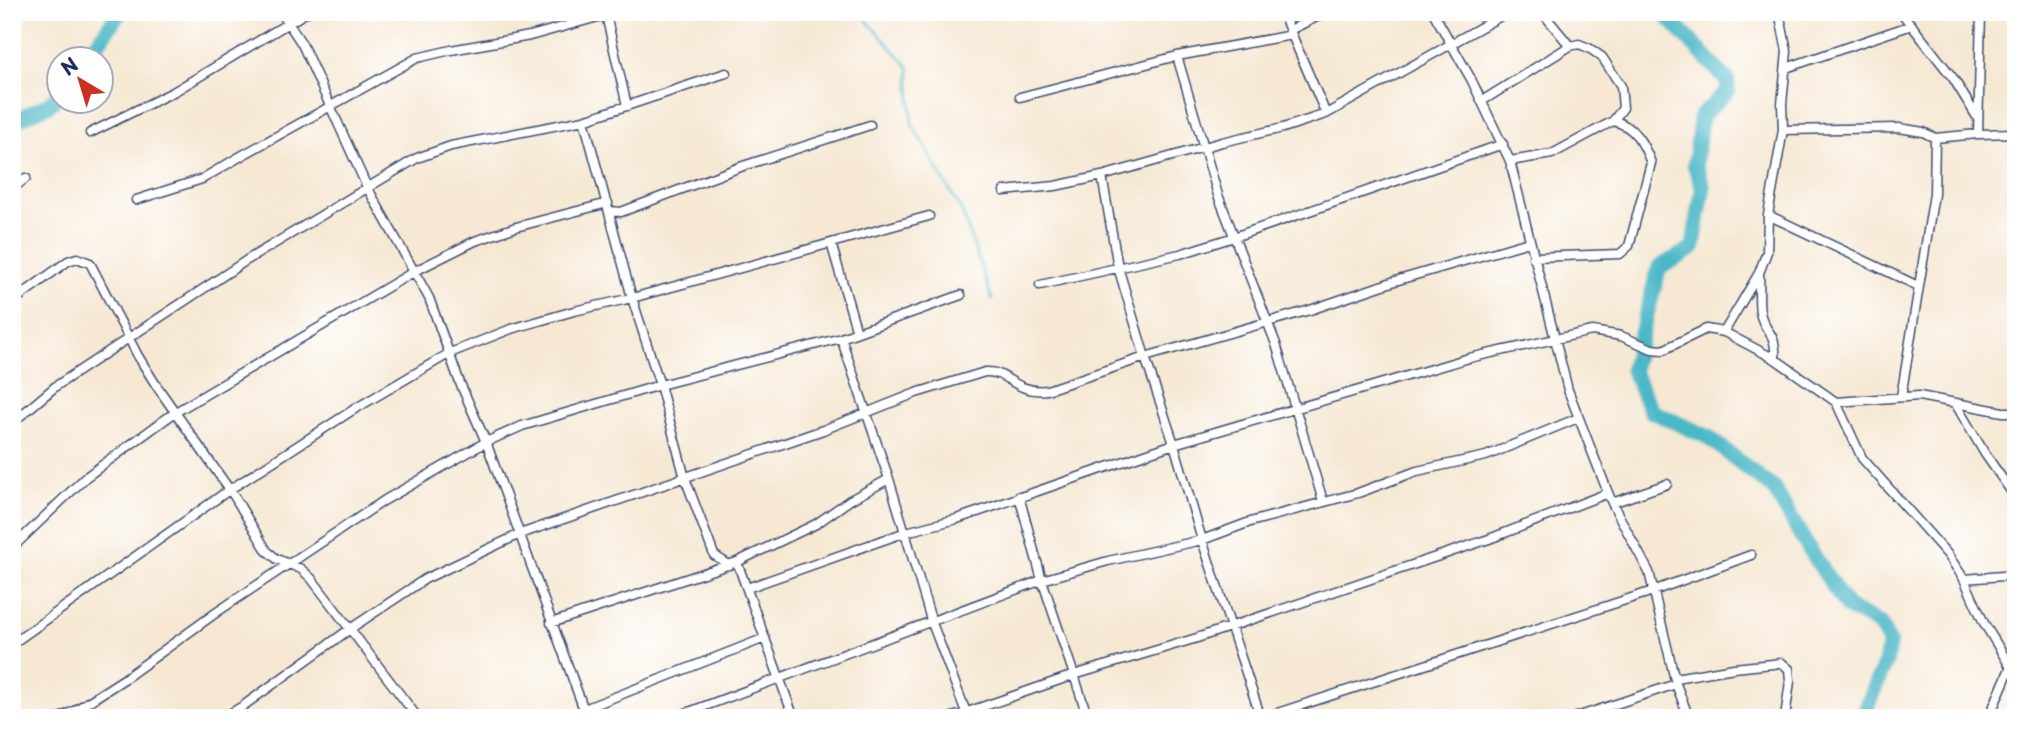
<svg xmlns="http://www.w3.org/2000/svg" width="2028" height="730" viewBox="0 0 2028 730" font-family="'Playpen Sans',sans-serif">
<style>
.lines{fill:none;stroke-linecap:round;stroke-linejoin:round}
.stream{stroke:#4bb8c7;stroke-width:2.5}
.river{stroke:#4bb8c7;stroke-width:16}
.minor-casing{stroke:#3c4b70;stroke-width:11}
.minor{stroke:#fff;stroke-width:8}
</style>
<rect width="100%" height="100%" fill="#fff"/>
<filter id="ink" filterUnits="userSpaceOnUse"><feTurbulence type="fractalNoise" baseFrequency=".0143" numOctaves="2"/><feDisplacementMap in="SourceGraphic" scale="14" xChannelSelector="R" yChannelSelector="G"/><feConvolveMatrix kernelMatrix="1 2 1 2 8 2 1 2 1" color-interpolation-filters="sRGB"/></filter>
<filter id="wash" filterUnits="userSpaceOnUse"><feTurbulence type="fractalNoise" baseFrequency=".00686" numOctaves="4" result="noise"/><feDisplacementMap in="SourceGraphic" scale="28" xChannelSelector="R" yChannelSelector="G"/><feGaussianBlur stdDeviation="1.57" result="paint"/><feColorMatrix in="noise" values="0 0 0 0 0 0 0 0 0 0 0 0 0 0 0 0 0 1.4 0 .05"/><feComposite in="paint" operator="in"/></filter>
<g filter="url(#wash)">
<rect width="100%" height="100%" fill="#f6e8d3"/>
<g class="lines">
<path class="stream" d="M 863,12 L 868,22 L 909,67 L 912,124 L 962,212 L 992,299"/>
<path class="river" d="M 1663,12 L 1727,80 L 1728,91 L 1701,116 L 1695,165 L 1703,188 L 1693,248 L 1659,268 L 1632,369 L 1651,411 L 1708,437 L 1774,489 L 1806,544 L 1847,607 L 1880,625 L 1889,642 L 1886,661 L 1862,718
M 85,60 L 120,12
M 12,122 L 48,105 L 60,94"/>
</g>
</g>
<g filter="url(#ink)">
<g class="lines">
<defs>
<path id="minor" d="M 281,12 L 302,44 L 367,187 L 429,298 L 460,383 L 486,442 L 587,718
M 1433,12 L 1471,79 L 1510,161 L 1568,390 L 1612,503 L 1649,572 L 1676,684 L 1689,718
M 1542,12 L 1570,46
M 1901,12 L 1953,78 L 1977,117
M 1981,12 L 1978,134 L 2016,133
M 606,15 L 627,106
M 949,15 L 959,12
M 1290,30 L 1327,12
M 1292,35 L 1177,56 L 1218,195 L 1276,344 L 1323,501
M 1786,68 L 1912,25
M 1020,97 L 1177,56
M 1482,101 L 1570,46 L 1579,44 L 1589,48 L 1602,57 L 1621,86 L 1623,108 L 1613,121 L 1552,154 L 1510,161
M 1326,114 L 1508,12
M 584,120 L 632,298 L 660,385 L 685,478 L 714,555 L 729,565
M 1783,130 L 1899,128 L 1923,132 L 1935,138 L 1978,134
M 90,133 L 175,91 L 307,12
M 1102,176 L 1118,267 L 1145,357 L 1174,444 L 1202,540 L 1261,718
M 12,189 L 26,178
M 1004,191 L 1055,186 L 1102,176 L 1222,142 L 1283,128 L 1326,114 L 1282,12
M 136,200 L 202,179 L 241,156 L 417,58 L 451,50 L 530,36 L 616,12
M 610,211 L 621,212 L 743,166 L 870,125
M 1768,215 L 1918,286
M 831,243 L 857,332
M 1533,257 L 1620,254 L 1629,246 L 1651,163 C 1644,144 1634,125 1613,121
M 1759,273 C 1760,286 1758,300 1760,312 C 1764,334 1777,330 1775,359
M 1040,285 L 1180,254 L 1234,237 L 1503,144
M 12,302 L 68,261 L 77,258 L 90,263 L 138,356 L 156,385 L 234,496 L 267,551 L 277,559 L 301,569 L 311,578 L 418,718
M 1724,332 L 1759,273 L 1767,252 L 1768,215 L 1783,130 L 1782,104 L 1787,51 L 1779,12
M 1901,397 L 1934,194 L 1935,138
M 1836,402 L 1862,458 L 1948,555 L 1964,579 L 1984,623 L 2016,676
M 1955,403 L 1985,454 L 2016,498
M 12,423 L 56,386 L 247,260 L 417,158 L 451,146 L 584,120 L 726,73
M 889,479 L 932,623 L 967,715
M 1612,503 L 1667,484
M 12,548 L 86,477 L 174,413 L 415,271 L 475,241 L 516,227 L 608,203
M 737,562 L 794,718
M 1964,579 L 2016,575
M 747,588 L 906,532 L 957,519 L 1174,444 L 1469,358 L 1592,331 L 1621,336 L 1652,349 L 1663,350 L 1706,329 L 1724,332 L 1775,359 L 1836,402 L 1919,396 L 2003,412 L 2016,412
M 551,623 L 737,562 L 816,524 L 850,500 L 889,479 L 841,338
M 12,644 L 229,490 L 353,410 L 450,353 L 511,329 L 574,311 L 632,298 L 929,216
M 1675,678 L 1734,668 L 1782,663 L 1789,669 L 1790,681 L 1785,718
M 584,709 L 765,638
M 60,718 L 74,711 L 124,679 L 217,612 L 385,500 L 486,442 L 522,426 L 660,385 L 841,338 L 961,295
M 223,718 L 243,706 L 350,629 L 425,579 L 520,534 L 823,430 L 916,393 L 985,372 C 1007,370 1015,394 1047,390 L 1145,357 L 1310,310 L 1395,281 L 1529,242
M 673,718 L 1042,580 L 1108,561 L 1202,540 L 1250,522 L 1358,493 L 1417,471 L 1486,456 L 1578,418
M 950,718 L 1074,675 L 1042,580 L 1019,496
M 1088,718 L 1074,675 L 1197,638 L 1489,539 L 1608,493
M 1262,718 L 1653,591 L 1751,555
M 1574,718 L 1676,684
M 2004,718 L 1990,715 L 2016,654"/>
</defs>
<use href="#minor" class="minor-casing"/>
<use href="#minor" class="minor"/>
</g>
</g>
<rect width="2028" height="730" fill="none" stroke="#fff" stroke-width="42"/>
<g transform="translate(80 80) rotate(322)"><circle r="33" fill="#ffffff" stroke="#a4acbf" stroke-width="2"/>
<path d="M0-5L12 26L0 18L-12 26Z" fill="#c8321e"/>
<text y="-10" font-size="19" font-weight="bold" text-anchor="middle" fill="#1b2f5e">N</text>
</g>
</svg>
